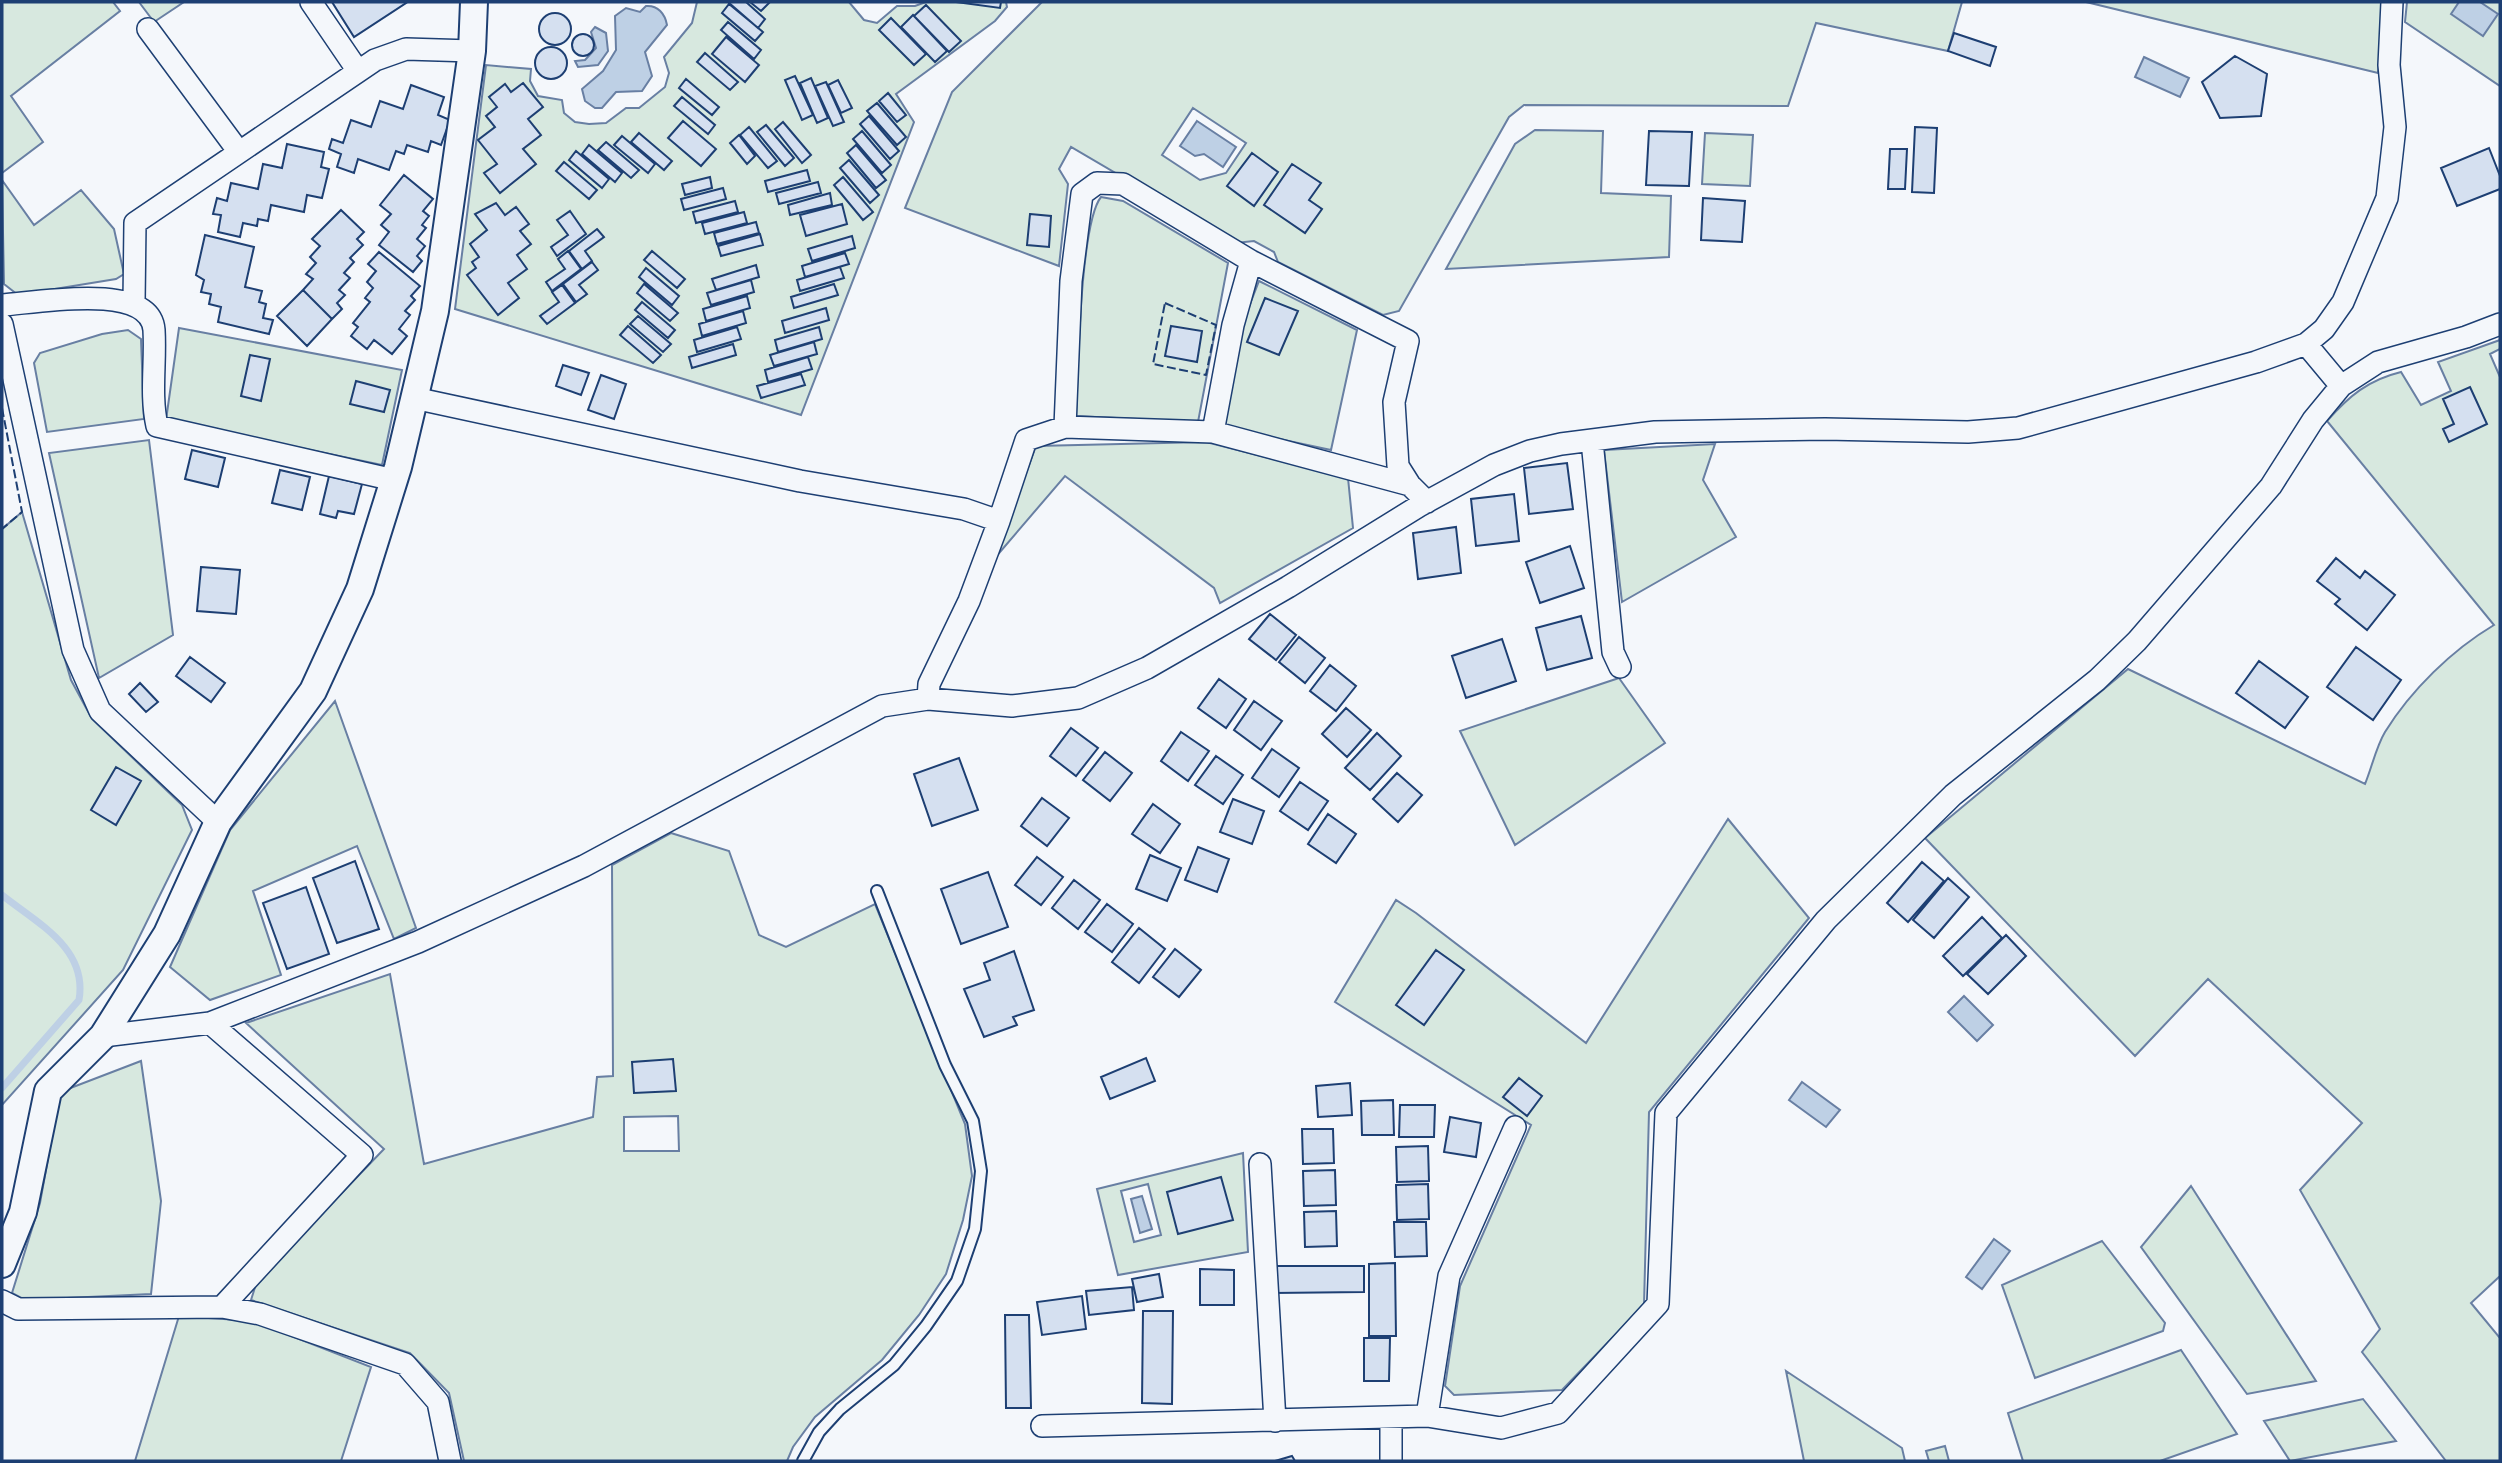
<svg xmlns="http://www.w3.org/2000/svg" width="2502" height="1463" viewBox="0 0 2502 1463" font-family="Literata,serif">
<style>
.green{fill:#d7e8df;stroke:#687fa3;stroke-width:2;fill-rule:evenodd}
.water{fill:#bed0e5;stroke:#687fa3;stroke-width:2}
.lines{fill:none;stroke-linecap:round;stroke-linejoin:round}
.stream{stroke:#bed0e5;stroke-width:7}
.building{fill:#d5e0f0;stroke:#1d3f73;stroke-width:2}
.service-casing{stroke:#1d3f73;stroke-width:14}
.minor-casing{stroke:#1d3f73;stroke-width:24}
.tertiary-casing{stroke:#1d3f73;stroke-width:30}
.service{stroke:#f4f7fb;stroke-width:10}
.minor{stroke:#f4f7fb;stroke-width:21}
.tertiary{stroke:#f4f7fb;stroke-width:26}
.fence{stroke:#1d3f73;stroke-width:2;stroke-dasharray:9 3.5;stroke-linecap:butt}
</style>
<rect width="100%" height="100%" fill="#f4f7fb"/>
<path class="green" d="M 2,2 L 113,2 L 120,11 L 11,96 L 43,142 L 2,173 Z
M 139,2 L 184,2 L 154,22 Z
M 697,2 L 849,2 L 864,20 L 877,23 L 897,6 L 915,6 L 926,2 L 1006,2 L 1007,7 L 995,21 L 896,94 L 914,122 L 801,415 L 455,309 L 486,65 L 531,69 L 530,81 L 538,96 L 562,100 L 564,113 L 575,122 L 589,124 L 606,123 L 626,108 L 639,108 L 665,87 L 669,73 L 664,57 L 692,23 Z
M 1042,2 L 1962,2 L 1948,51 L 1816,23 L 1788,106 L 1524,105 L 1509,117 L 1399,311 L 1383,315 L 1278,262 L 1274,252 L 1254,241 L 1235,243 L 1071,147 L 1059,169 L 1068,184 L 1059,266 L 905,208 L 952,92 ZM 1193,108 L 1246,143 L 1226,173 L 1200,180 L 1162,155 Z
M 2086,2 L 2385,2 L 2378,73 Z
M 2407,2 L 2500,2 L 2500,86 L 2405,22 Z
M 1535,130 L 1603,131 L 1601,193 L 1671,196 L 1669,257 L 1446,269 L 1515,144 Z
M 1705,133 L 1753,135 L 1750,186 L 1702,184 Z
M 2,180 L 34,225 L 81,190 L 114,229 L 124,274 L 116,279 L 18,295 L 4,284 Z
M 1101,197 L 1123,201 L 1228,263 L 1198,422 L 1076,416 C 1078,374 1080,223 1101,197 Z
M 1259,281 L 1357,330 L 1331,450 L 1223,427 L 1240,330 Z
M 179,328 L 402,370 L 382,465 L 166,420 Z
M 128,330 L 141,339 L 144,419 L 47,432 L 34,363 L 40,353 L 102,334 Z
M 2500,340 L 2500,349 L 2490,354 L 2500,377 L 2500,1276 L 2471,1303 L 2500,1338 L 2500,1461 L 2446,1461 L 2362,1352 L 2380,1329 L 2300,1190 L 2362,1123 L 2208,979 L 2135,1056 L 1925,838 L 2128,669 L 2365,784 C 2372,767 2376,747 2385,732 C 2411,690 2452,650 2494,625 L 2327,421 C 2349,396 2368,380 2401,372 L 2421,405 L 2451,391 L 2438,362 Z
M 149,440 L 173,635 L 99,678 L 49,453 Z
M 1206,442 L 1348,478 L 1353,528 L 1220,603 L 1214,588 L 1065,476 L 994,559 L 1036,446 Z
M 1715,444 L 1703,480 L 1736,537 L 1622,602 L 1604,450 Z
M 22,512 L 71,680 L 92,719 L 182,805 L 192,830 L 123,970 L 2,1105 L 2,529 Z
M 1619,678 L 1665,743 L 1515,845 L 1460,731 Z
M 335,701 L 416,928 L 394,939 L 357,846 L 253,891 L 281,975 L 210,1000 L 170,967 L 230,830 Z
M 1728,819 L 1809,918 L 1649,1112 L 1644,1305 L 1562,1390 L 1454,1395 L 1445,1386 L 1460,1286 L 1531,1125 L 1335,1002 L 1396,900 L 1416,913 L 1586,1043 Z
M 671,833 L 729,851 L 759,935 L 786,947 L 875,904 L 965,1124 L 972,1176 L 963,1220 L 946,1274 L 919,1315 L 882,1360 L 815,1417 L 793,1447 L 787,1461 L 464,1461 L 449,1393 L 410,1353 L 251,1300 L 257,1281 L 384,1149 L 246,1023 L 390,974 L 424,1164 L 593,1117 L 597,1077 L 613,1076 L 612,865 ZM 678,1116 L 679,1151 L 624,1151 L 624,1117 Z
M 141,1061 L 161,1201 L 151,1294 L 25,1300 L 12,1293 L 40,1203 L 60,1092 Z
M 1243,1153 L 1248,1252 L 1118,1275 L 1097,1189 ZM 1148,1184 L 1161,1235 L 1134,1242 L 1121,1191 Z
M 2191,1186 L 2316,1381 L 2247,1394 L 2141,1247 Z
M 2102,1241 L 2165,1323 L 2163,1331 L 2035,1378 L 2002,1285 Z
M 179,1316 L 253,1321 L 371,1367 L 341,1461 L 135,1461 Z
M 2181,1350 L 2237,1434 L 2160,1461 L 2023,1461 L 2008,1413 Z
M 1786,1371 L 1902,1448 L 1905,1461 L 1804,1461 Z
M 2363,1399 L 2396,1441 L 2290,1461 L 2264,1421 Z
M 1945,1446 L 1949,1461 L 1929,1461 L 1926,1451 Z"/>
<path class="water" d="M 2459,2 L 2480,2 L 2498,14 L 2483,36 L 2451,14 Z
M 646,6 C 658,5 665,14 667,25 L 645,52 L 652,76 L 642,91 L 616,92 L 602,108 L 595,108 L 585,101 L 582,89 L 603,71 L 616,50 L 615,16 L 626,8 L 640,12 Z
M 595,27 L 606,33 L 608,51 L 598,65 L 578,67 L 575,61 L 585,60 L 596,48 L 591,32 Z
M 2144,57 L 2189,78 L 2180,97 L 2135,77 Z
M 1197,121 L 1236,147 L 1223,167 L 1204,154 L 1195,156 L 1180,146 Z
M 1964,996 L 1993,1025 L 1977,1041 L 1948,1012 Z
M 1802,1082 L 1840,1110 L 1826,1127 L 1789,1100 Z
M 1142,1196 L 1152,1229 L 1140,1233 L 1131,1199 Z
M 1994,1239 L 2010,1251 L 1982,1289 L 1966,1277 Z"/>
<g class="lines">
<path class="stream" d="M 2,895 C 37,923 88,948 79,1000 L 2,1088"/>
</g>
<path class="building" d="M 332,2 L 405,2 L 406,3 L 354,37 Z
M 728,2 L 746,2 L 765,19 L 758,28 Z
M 750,2 L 768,2 L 769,3 L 761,11 Z
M 956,2 L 1001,2 L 1000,8 Z
M 729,4 L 763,32 L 755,41 L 722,13 Z
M 926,5 L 961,41 L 949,52 L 914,16 Z
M539 29a16 16 0 1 1 32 0a16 16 0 1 1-32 0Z
M 913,15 L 947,51 L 935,62 L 901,27 Z
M 891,18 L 926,54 L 914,65 L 879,30 Z
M 728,22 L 761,50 L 754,59 L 721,30 Z
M 1954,33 L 1996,47 L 1990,66 L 1948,51 Z
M572 45a11 11 0 1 1 22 0a11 11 0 1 1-22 0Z
M 726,37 L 759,65 L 745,82 L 712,54 Z
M535 63a16 16 0 1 1 32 0a16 16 0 1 1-32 0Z
M 705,53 L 738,82 L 730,90 L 697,62 Z
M 2235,56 L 2267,74 L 2261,116 L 2220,118 L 2202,82 Z
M 795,76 L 813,115 L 802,120 L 785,80 Z
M 811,78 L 828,118 L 817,123 L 800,83 Z
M 686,79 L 719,107 L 712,115 L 679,88 Z
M 838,80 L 852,108 L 841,113 L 828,85 Z
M 826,82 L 844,122 L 833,126 L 815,86 Z
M 523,83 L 543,107 L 528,119 L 541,135 L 523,149 L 536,164 L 500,193 L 484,173 L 497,164 L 478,140 L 495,127 L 486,116 L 497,107 L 489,97 L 505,84 L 511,92 Z
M 411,85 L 444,97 L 438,115 L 450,120 L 441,145 L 431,141 L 428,152 L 407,145 L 404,154 L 396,151 L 389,170 L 358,159 L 354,173 L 337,167 L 341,154 L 329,149 L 332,139 L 343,143 L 351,120 L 371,127 L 380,101 L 403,109 Z
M 888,93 L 906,115 L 897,122 L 879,101 Z
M 682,97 L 715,125 L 708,134 L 674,106 Z
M 877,103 L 906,137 L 897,145 L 867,111 Z
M 869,116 L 899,151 L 890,159 L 860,124 Z
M 683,121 L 716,149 L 701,166 L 668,138 Z
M 783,122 L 811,155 L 802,163 L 775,129 Z
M 766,125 L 794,158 L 785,166 L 757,132 Z
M 749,127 L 777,161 L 768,168 L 740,135 Z
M 1915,127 L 1937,128 L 1934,193 L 1912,192 Z
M 862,131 L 891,165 L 882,173 L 853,139 Z
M 1649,131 L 1692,132 L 1689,186 L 1646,185 Z
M 639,133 L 672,161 L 664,170 L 631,142 Z
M 739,135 L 755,156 L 747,164 L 730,143 Z
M 622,136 L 655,164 L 648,173 L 614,145 Z
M 606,142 L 639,170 L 631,178 L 598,150 Z
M 287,144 L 324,152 L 321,167 L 329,169 L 322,198 L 307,195 L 304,212 L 271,205 L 268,221 L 258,219 L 257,226 L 243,223 L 240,237 L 218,232 L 221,215 L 213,214 L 217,198 L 227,201 L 231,183 L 258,189 L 263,164 L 282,168 Z
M 589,145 L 622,173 L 615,182 L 582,154 Z
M 856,145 L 886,180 L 876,188 L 847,153 Z
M 2489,148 L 2500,176 L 2500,189 L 2457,206 L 2441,168 Z
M 1890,149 L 1907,149 L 1905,189 L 1888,189 Z
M 576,151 L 609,179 L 602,188 L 569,160 Z
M 1252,153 L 1278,172 L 1254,206 L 1227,186 Z
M 849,160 L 879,195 L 870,203 L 840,168 Z
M 564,162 L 597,190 L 589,199 L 556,171 Z
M 1292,164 L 1321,183 L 1309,200 L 1322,209 L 1305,233 L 1264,205 Z
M 807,170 L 810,181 L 768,192 L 765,181 Z
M 404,175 L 433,199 L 423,211 L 429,216 L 422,225 L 426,228 L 417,239 L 425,246 L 417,256 L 422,261 L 413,272 L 379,245 L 389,232 L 381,225 L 391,214 L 380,205 Z
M 710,177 L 712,188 L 685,195 L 682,184 Z
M 843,177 L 873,212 L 863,220 L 834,185 Z
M 818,182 L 821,193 L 779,204 L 776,193 Z
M 723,188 L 726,199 L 684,210 L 681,199 Z
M 830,193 L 832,205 L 790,215 L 788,205 Z
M 1703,198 L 1745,201 L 1742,242 L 1701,240 Z
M 735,201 L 738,212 L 696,223 L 693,212 Z
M 496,203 L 505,215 L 516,207 L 529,224 L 520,231 L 531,244 L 517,255 L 527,269 L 508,283 L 519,298 L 498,315 L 467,275 L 476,268 L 472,262 L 479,257 L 470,244 L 487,230 L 475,214 Z
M 842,204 L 847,224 L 806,236 L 800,215 Z
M 341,210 L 364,232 L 357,239 L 363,245 L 350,258 L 354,262 L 344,273 L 350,278 L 339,290 L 345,295 L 337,303 L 342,309 L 332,319 L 303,290 L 313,279 L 306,274 L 316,263 L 310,257 L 320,246 L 312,239 Z
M 570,211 L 586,234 L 557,256 L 551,247 L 568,235 L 557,220 Z
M 744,212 L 747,223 L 705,234 L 702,223 Z
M 1030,214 L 1051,216 L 1049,247 L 1027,245 Z
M 756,222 L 759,233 L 717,244 L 714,233 Z
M 597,229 L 604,237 L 585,251 L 592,261 L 582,269 L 569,251 Z
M 760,234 L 763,245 L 721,256 L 718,246 Z
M 205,235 L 254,247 L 245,287 L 262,291 L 259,302 L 266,304 L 263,318 L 273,320 L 269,334 L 218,322 L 221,307 L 209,304 L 211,294 L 201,292 L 204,280 L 196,275 Z
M 852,236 L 855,248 L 812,261 L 808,249 Z
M 568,251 L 581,269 L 552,291 L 546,282 L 565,269 L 558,259 Z
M 652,251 L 685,279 L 677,288 L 644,260 Z
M 379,252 L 420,286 L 411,296 L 415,300 L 405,311 L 410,315 L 399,329 L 407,336 L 392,354 L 374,340 L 367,349 L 351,336 L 358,327 L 353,323 L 370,302 L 365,298 L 373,288 L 367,282 L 376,271 L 368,264 Z
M 845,253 L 849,264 L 805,277 L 802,266 Z
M 592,262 L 598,270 L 579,285 L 587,294 L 576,302 L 563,284 Z
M 756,265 L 759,277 L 716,290 L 712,279 Z
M 840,267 L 844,278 L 800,291 L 797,280 Z
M 646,268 L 679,296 L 672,305 L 639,277 Z
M 751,280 L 754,292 L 711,305 L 707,293 Z
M 644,284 L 678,313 L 670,321 L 637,293 Z
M 834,284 L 838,295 L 794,308 L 791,297 Z
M 562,285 L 575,303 L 547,324 L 540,316 L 559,302 L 552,292 Z
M 303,290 L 332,319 L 307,346 L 277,316 Z
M 747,296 L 750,308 L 706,321 L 703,309 Z
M 1265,298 L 1298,311 L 1279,355 L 1247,342 Z
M 642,302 L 675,330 L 668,338 L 635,310 Z
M 826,308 L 829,320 L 785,333 L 782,321 Z
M 743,311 L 746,323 L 702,336 L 699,324 Z
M 638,316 L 671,344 L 663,352 L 630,324 Z
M 628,326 L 661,355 L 653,363 L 620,335 Z
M 1171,326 L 1202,331 L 1197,362 L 1165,356 Z
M 737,327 L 741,339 L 697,352 L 694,340 Z
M 819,327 L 822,339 L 778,352 L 775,340 Z
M 814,342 L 817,354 L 774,366 L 770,355 Z
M 733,344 L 736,355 L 692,368 L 689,357 Z
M 250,355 L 270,359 L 261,401 L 241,396 Z
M 808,357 L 812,369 L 768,382 L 765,370 Z
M 563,365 L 589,373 L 581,395 L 556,386 Z
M 801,374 L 805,385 L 761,398 L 757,386 Z
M 601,375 L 626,384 L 614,419 L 588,410 Z
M 356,381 L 390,390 L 384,412 L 350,404 Z
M 2470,387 L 2487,424 L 2449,442 L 2443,429 L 2454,424 L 2443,399 Z
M 192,450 L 225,458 L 218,487 L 185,479 Z
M 1567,463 L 1573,509 L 1529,514 L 1524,468 Z
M 280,470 L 310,477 L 302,510 L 272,503 Z
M 329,476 L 362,484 L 354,514 L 338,511 L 336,518 L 320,514 Z
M 1514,494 L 1519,541 L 1476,546 L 1471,499 Z
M 1456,527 L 1461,573 L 1418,579 L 1413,533 Z
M 1570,546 L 1584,588 L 1540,603 L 1526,562 Z
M 2336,558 L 2360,578 L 2365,571 L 2395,595 L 2367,630 L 2335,604 L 2340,599 L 2317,581 Z
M 201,567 L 240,570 L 236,614 L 197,611 Z
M 1270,614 L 1296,635 L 1276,660 L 1249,639 Z
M 1581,616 L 1592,658 L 1547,670 L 1536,628 Z
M 1299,637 L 1325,658 L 1305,683 L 1279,662 Z
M 1502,639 L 1516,681 L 1466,698 L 1452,656 Z
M 2356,647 L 2401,680 L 2373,720 L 2327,687 Z
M 190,657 L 225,683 L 211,702 L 176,676 Z
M 2259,661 L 2308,697 L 2285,728 L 2236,693 Z
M 1330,665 L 1356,686 L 1336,711 L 1310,691 Z
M 1219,679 L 1246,699 L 1226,728 L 1198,708 Z
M 140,683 L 158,702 L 146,712 L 129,694 Z
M 1254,701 L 1282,721 L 1261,750 L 1234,730 Z
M 1346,708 L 1371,730 L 1347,757 L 1322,734 Z
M 1071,728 L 1098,748 L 1076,776 L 1050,756 Z
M 1181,732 L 1209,751 L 1188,781 L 1161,761 Z
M 1377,733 L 1401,756 L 1370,790 L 1345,768 Z
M 1272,749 L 1299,768 L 1279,797 L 1252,778 Z
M 1105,752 L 1132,773 L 1110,801 L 1083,780 Z
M 1216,756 L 1243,775 L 1223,804 L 1195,785 Z
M 959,758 L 978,810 L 932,826 L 914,774 Z
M 116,767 L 141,781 L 116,825 L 91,810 Z
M 1397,773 L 1422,795 L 1398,822 L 1373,799 Z
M 1300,782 L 1328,801 L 1308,830 L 1280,811 Z
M 1042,798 L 1069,818 L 1047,846 L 1021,826 Z
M 1233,799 L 1264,811 L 1252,844 L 1220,832 Z
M 1153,804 L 1180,824 L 1160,853 L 1132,834 Z
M 1328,814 L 1356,834 L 1336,863 L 1308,844 Z
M 1198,847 L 1229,859 L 1217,892 L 1185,880 Z
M 1150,855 L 1181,868 L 1167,901 L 1136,889 Z
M 1037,857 L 1063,877 L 1041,905 L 1015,885 Z
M 355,861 L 379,929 L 337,943 L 313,878 Z
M 1922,862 L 1944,881 L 1908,922 L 1887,903 Z
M 988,872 L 1008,927 L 961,944 L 941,889 Z
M 1948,878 L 1969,897 L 1934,938 L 1913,920 Z
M 1074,880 L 1100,900 L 1078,929 L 1052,908 Z
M 306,887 L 329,954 L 287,969 L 263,903 Z
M 1107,904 L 1133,924 L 1112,952 L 1085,932 Z
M 1982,917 L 2002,938 L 1963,976 L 1943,956 Z
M 1139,928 L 1165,949 L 1139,983 L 1112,962 Z
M 2006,935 L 2026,956 L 1988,994 L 1967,974 Z
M 1175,949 L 1201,970 L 1179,997 L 1153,977 Z
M 1436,950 L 1464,970 L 1424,1025 L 1396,1005 Z
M 1014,951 L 1034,1010 L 1013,1017 L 1017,1025 L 984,1037 L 964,989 L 990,980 L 984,963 Z
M 1146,1058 L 1155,1081 L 1110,1099 L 1101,1077 Z
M 673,1059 L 676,1091 L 634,1093 L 632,1062 Z
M 1519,1078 L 1542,1096 L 1527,1116 L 1503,1097 Z
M 1350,1083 L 1352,1115 L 1318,1117 L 1316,1086 Z
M 1393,1100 L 1394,1135 L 1362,1135 L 1361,1101 Z
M 1400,1105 L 1435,1105 L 1434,1137 L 1399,1137 Z
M 1450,1117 L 1481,1123 L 1476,1157 L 1444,1152 Z
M 1302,1129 L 1333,1129 L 1334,1163 L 1303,1164 Z
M 1428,1146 L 1429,1181 L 1397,1182 L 1396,1147 Z
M 1335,1170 L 1336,1205 L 1304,1206 L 1303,1171 Z
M 1221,1177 L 1233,1220 L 1178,1234 L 1167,1192 Z
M 1428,1184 L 1429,1219 L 1397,1220 L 1396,1185 Z
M 1336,1211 L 1337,1246 L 1305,1247 L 1304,1212 Z
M 1394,1222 L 1426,1222 L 1427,1256 L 1395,1257 Z
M 1395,1263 L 1396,1336 L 1369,1336 L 1369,1264 Z
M 1273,1266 L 1364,1266 L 1364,1292 L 1273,1293 Z
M 1200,1269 L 1234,1270 L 1234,1305 L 1200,1305 Z
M 1159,1274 L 1163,1297 L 1137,1302 L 1132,1279 Z
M 1132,1287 L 1134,1310 L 1089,1315 L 1086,1291 Z
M 1082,1296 L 1086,1329 L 1042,1335 L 1037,1302 Z
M 1143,1311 L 1173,1311 L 1172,1404 L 1142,1403 Z
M 1005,1315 L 1029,1315 L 1031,1408 L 1006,1408 Z
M 1364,1338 L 1390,1338 L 1389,1381 L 1364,1381 Z
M 1292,1456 L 1295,1461 L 1275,1461 Z"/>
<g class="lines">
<defs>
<path id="service" d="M 803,1461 L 819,1432 L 840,1409 L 894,1365 L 926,1326 L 957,1281 L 975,1229 L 981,1171 L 973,1121 L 945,1065 L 877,891"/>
<path id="minor" d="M 311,2 L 358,71
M 148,29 L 239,152
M 1251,261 L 1233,325 L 1213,432 L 1410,485
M 134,303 L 135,223 L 375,60 L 406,49 L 472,51
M 2,305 C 35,303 150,281 154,330 C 156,363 150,394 157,426 L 394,480
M 2,324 L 73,650 L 100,711 L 218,822
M 2306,344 L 2341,386
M 414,398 L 800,481 L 964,509 L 999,521 L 969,601 L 929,684 L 928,699
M 1065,427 L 1071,281 L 1082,194 L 1097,183 L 1123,184 L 1251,261 L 1408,341 L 1394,402 L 1398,466 L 1410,485 L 1427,502
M 1592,441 L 1613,652 L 1620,667
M 999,521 L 1026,440 L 1065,427 L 1213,432
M 210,1023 L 362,1155 L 222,1307
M 103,1036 L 210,1023 L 418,942 L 584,866 L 882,706 L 928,699 L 1012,706 L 1078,698 L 1147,668 L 1288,587 L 1419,506 L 1494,465 L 1530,451 L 1561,444 L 1655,432 L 1825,429 L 1968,432 L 2018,428 L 2256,362 L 2306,344 L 2324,329 L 2343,302 L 2387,198 L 2395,127 L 2389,65 L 2392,2
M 1260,1164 L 1275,1421
M 2,1301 L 18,1309 L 222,1307 L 260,1314 L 405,1364 L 438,1402 L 450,1461
M 1427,1416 L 1449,1276 L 1515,1127
M 1391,1419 L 1391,1461
M 1042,1426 L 1427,1416 L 1501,1428 L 1558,1413 L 1658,1304 L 1666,1113 L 1826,920 L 1953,795 L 2097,680 L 2137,641 L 2271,486 L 2313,420 L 2341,386 L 2378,362 L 2466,337 L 2500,324"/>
<path id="tertiary" d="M 2,1264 L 23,1212 L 48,1091 L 103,1036 L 167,934 L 218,822 L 313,691 L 360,589 L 398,467 L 435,311 L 472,51 L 474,2"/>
</defs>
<use href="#service" class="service-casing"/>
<use href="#minor" class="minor-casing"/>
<use href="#tertiary" class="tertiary-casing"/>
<use href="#service" class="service"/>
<use href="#minor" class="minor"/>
<use href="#tertiary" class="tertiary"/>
<path class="fence" d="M 1165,303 L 1216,325 L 1206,375 L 1153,364 Z
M 2,408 L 22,512 L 2,529"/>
</g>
<rect width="2502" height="1463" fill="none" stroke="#1d3f73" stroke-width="7"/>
</svg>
